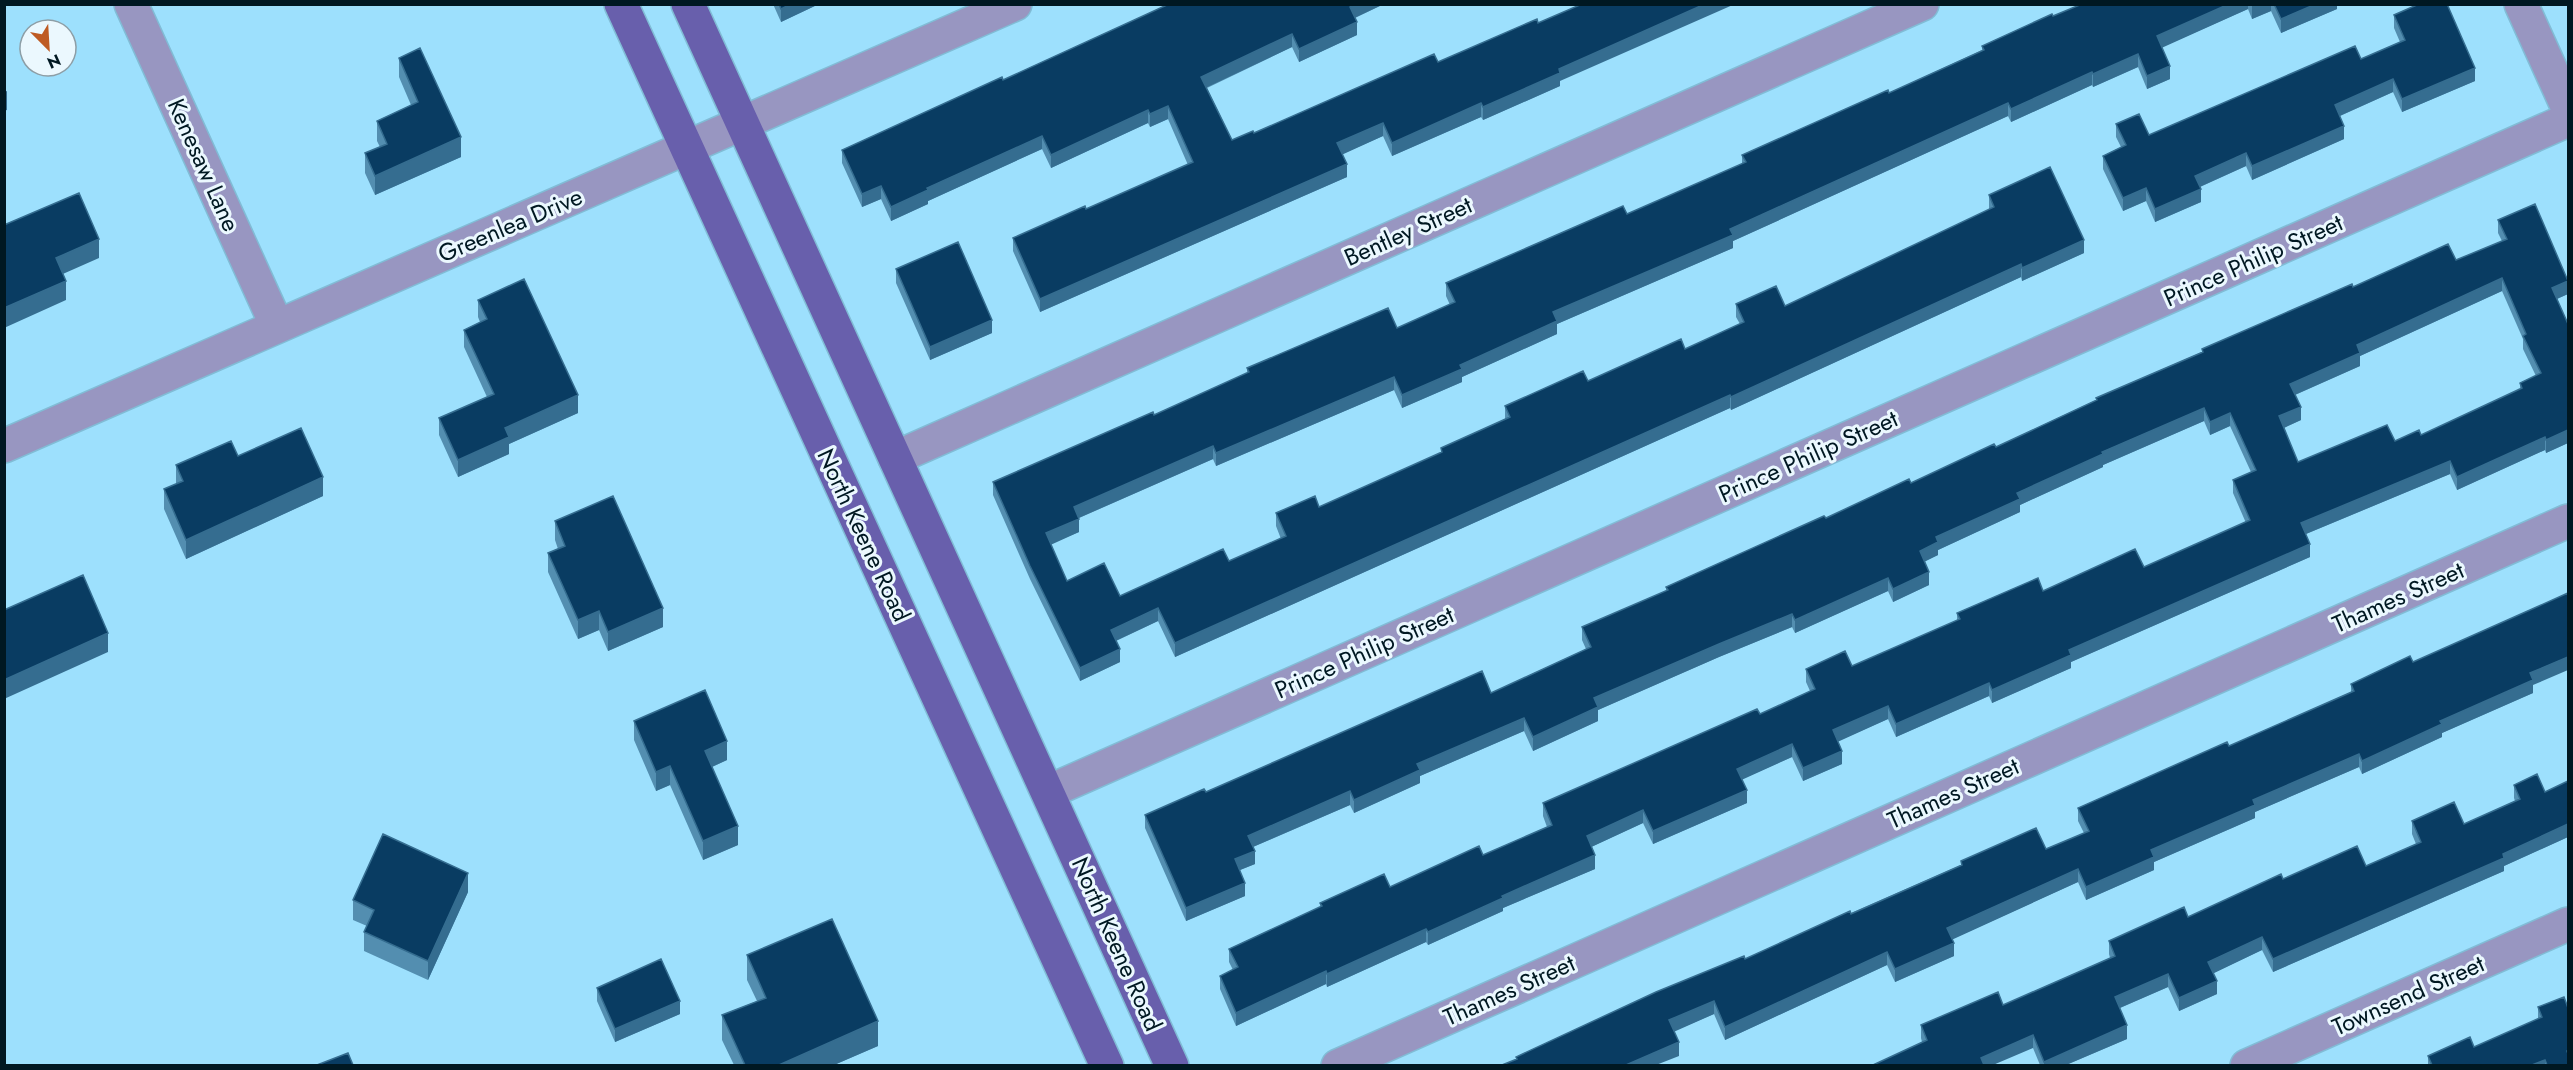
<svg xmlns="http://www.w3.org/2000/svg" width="2573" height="1070" viewBox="0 0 2573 1070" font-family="Jost,sans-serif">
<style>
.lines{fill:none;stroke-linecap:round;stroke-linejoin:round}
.minor-casing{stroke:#81bcd6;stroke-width:36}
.major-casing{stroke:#81bcd6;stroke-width:36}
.minor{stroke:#9896c1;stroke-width:33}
.major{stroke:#685fac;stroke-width:33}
.wall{fill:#538eb0;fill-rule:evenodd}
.shaded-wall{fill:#356d90}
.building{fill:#093c62;stroke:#356d90;stroke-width:1.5;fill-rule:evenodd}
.labels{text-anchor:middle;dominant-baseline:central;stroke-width:6;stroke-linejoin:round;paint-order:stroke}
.street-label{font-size:24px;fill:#001822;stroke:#ebf8fe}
</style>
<rect width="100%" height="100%" fill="#9de0fd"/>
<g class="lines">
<defs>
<path id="minor" d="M 131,4 L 277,326
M 2521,4 L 2568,108
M 4,446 L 1015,4
M 895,458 L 1922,4
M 1048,792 L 2568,120
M 1338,1066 L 2568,521
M 2247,1066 L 2568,924"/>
<path id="major" d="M 621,4 L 1107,1066
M 688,4 L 1172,1066"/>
</defs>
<use href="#minor" class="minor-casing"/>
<use href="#major" class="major-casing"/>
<use href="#minor" class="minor"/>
<use href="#major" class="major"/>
</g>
<path class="wall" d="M 773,4 L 819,4 L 781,22 Z
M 1169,4 L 1384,4 L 1355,18 L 1357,35 L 1299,62 L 1292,47 L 1207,88 L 1232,140 L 1254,133 L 1438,62 L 1560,81 L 1560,86 L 1483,120 L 1481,117 L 1392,156 L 1383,136 L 1342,154 L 1347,177 L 1040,312 L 1013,251 L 1013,238 L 1086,209 L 1188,165 L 1168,119 L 1150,127 L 1148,123 L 1051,168 L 1042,149 L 928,201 L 928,204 L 891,221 L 881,199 L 862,207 L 842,163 L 842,150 L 1003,80 Z
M 2082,4 L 2337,4 L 2337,9 L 2281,33 L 2271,11 L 2252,19 L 2248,9 L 2162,47 L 2170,79 L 2147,89 L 2138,67 L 2093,87 L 2092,85 L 2011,122 L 2008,116 L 1733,241 L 1733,248 L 1557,324 L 1557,334 L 1462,377 L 1462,382 L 1402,408 L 1394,390 L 1216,466 L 1213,459 L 1079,518 L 1079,532 L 1050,544 L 1067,581 L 1120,596 L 1229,561 L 1281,539 L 1276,526 L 1276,513 L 1319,507 L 1441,453 L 1441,448 L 1505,419 L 1505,406 L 1588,381 L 1685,349 L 1740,324 L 1736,317 L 1736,304 L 1785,306 L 1989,210 L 1989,195 L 2084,253 L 2022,281 L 2021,277 L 1731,410 L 1730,408 L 1175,657 L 1158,621 L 1116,641 L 1120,662 L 1080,681 L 1030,579 L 993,495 L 993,482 L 1154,415 L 1247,373 L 1247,368 L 1397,328 L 1450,305 L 1446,296 L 1446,283 L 1627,214 L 1742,164 L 1742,155 L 1889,93 L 1982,50 L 1982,46 Z
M 2394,15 L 2475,81 L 2402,112 L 2393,92 L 2340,116 L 2344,139 L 2252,180 L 2246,166 L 2200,187 L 2201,202 L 2155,222 L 2146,201 L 2123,211 L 2103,169 L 2103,156 L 2121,147 L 2116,137 L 2116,124 L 2149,135 L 2361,59 L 2400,42 L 2394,28 Z
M 399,58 L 461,157 L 375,195 L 365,173 L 365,153 L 380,147 L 377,141 L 377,121 L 411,105 L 399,77 Z
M 2498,220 L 2568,294 L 2557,299 L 2568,324 L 2568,443 L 2546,453 L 2545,450 L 2457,490 L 2450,474 L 2306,534 L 2310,557 L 2071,662 L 2071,668 L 1992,703 L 1989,696 L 1896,737 L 1888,719 L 1838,741 L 1842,764 L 1803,781 L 1792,757 L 1742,779 L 1747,803 L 1653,844 L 1643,823 L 1591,847 L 1595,869 L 1503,908 L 1503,911 L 1428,945 L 1426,942 L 1327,987 L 1326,984 L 1236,1026 L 1220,989 L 1220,976 L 1233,970 L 1229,962 L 1229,949 L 1320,907 L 1320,903 L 1390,887 L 1483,855 L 1547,827 L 1543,816 L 1543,803 L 1760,714 L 1810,691 L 1806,682 L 1806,669 L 1852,666 L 1957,621 L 1957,613 L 2043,591 L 2144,567 L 2246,523 L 2233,493 L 2233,480 L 2251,472 L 2230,426 L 2210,435 L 2204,421 L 2103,465 L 2103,467 L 2020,505 L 2020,512 L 1938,550 L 1938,555 L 1925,561 L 1929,585 L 1893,602 L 1888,591 L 1795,633 L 1792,627 L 1719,657 L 1598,710 L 1598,721 L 1533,751 L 1524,731 L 1420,776 L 1420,783 L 1354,813 L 1350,805 L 1253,847 L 1255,864 L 1240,870 L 1245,896 L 1186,921 L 1145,828 L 1145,815 L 1206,792 L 1491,693 L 1586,649 L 1582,640 L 1582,627 L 1666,591 L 1666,587 L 1826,518 L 1996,447 L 2096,400 L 2096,398 L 2202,352 L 2202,349 L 2353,287 L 2456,260 L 2502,241 L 2498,233 ZM 2502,291 L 2523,339 L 2523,349 L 2536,376 L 2520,383 L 2520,390 L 2421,435 L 2298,462 L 2284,428 L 2301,420 L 2295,395 L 2360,366 L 2360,356 Z
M 896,269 L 992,333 L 930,360 L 896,283 Z
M 478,300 L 578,413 L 509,444 L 509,454 L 458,477 L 439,435 L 439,418 L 487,397 L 464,347 L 464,330 L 480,322 L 478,317 Z
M 238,456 L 323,496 L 186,559 L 164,509 L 164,489 L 176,484 L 176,465 Z
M 555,521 L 663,627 L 608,651 L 599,630 L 578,639 L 548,572 L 548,553 L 558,549 L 555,540 Z
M 2413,662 L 2533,685 L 2533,693 L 2442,733 L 2442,737 L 2362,774 L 2359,767 L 2255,812 L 2255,818 L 2154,862 L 2154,870 L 2086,900 L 2078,882 L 1952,939 L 1954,956 L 1895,982 L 1887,965 L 1725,1040 L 1714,1014 L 1674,1031 L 1679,1056 L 1516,1060 L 1516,1057 L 1745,959 L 1961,865 L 1961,861 L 2046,849 L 2084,833 L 2078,821 L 2078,808 L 2229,746 L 2351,692 L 2351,684 Z
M 634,721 L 727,760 L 712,767 L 738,845 L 703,860 L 670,785 L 656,791 L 634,740 Z
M 2568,781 L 2568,837 L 2504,866 L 2504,871 L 2273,972 L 2262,950 L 2213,973 L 2217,994 L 2179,1011 L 2168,987 L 2120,1008 L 2127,1039 L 2066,1065 L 2040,1065 L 2033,1048 L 1922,1042 L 1921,1038 L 1921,1025 L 2003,1005 L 2110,958 L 2109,954 L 2109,941 L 2188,917 L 2283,879 L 2366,866 L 2416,844 L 2412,834 L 2412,821 L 2464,824 L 2515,801 L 2514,798 L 2514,785 L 2545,792 Z
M 468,892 L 428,980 L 364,951 L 364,932 L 367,926 L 353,920 L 353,900 Z
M 747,955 L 878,1046 L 834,1065 L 734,1065 L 722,1040 L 722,1015 L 757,1001 L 747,980 Z
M 597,988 L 680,1014 L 615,1042 L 597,1001 Z
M 2538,1007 L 2568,1065 L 2428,1065 L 2428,1056 L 2474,1047 L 2538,1019 Z"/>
<path class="shaded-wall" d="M 791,4 L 819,4 L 781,22 L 781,9 Z
M 1355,4 L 1384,4 L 1350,20 L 1350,7 Z
M 1705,4 L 1735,4 L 1560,81 L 1560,86 L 1483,120 L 1483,107 L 1559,69 Z
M 2229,4 L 2248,4 L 2248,9 L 2157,50 L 2157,36 Z
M 2255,4 L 2271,4 L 2271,11 L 2252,19 L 2252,6 Z
M 2316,4 L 2337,4 L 2337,9 L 2281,33 L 2281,19 Z
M 1357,22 L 1357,35 L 1299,62 L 1299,49 Z
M 1292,34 L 1292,47 L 1201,90 L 1201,77 Z
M 2138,54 L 2138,67 L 2093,87 L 2093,74 Z
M 2170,66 L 2170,79 L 2147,89 L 2147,76 Z
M 2475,68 L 2475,81 L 2402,112 L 2402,99 Z
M 2092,72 L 2092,85 L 2011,122 L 2011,109 Z
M 2393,79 L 2393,92 L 2335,118 L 2335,105 Z
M 7,91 L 7,110 L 4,111 L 4,92 Z
M 1481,103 L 1481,117 L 1392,156 L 1392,143 Z
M 2008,103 L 2008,116 L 1733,241 L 1733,248 L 1557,324 L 1557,334 L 1462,377 L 1462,382 L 1402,408 L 1402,395 L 1460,365 L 1553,312 L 1730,229 Z
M 1168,106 L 1168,119 L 1150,127 L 1150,114 Z
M 1148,110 L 1148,123 L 1051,168 L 1051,155 Z
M 1383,123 L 1383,136 L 1337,157 L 1337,143 Z
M 2344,126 L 2344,139 L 2252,180 L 2252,166 Z
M 1042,136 L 1042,149 L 928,201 L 928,204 L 891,221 L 891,207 L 927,188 Z
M 461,137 L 461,157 L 375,195 L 375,176 Z
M 2246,153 L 2246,166 L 2195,189 L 2195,176 Z
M 1347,164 L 1347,177 L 1040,312 L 1040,299 Z
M 881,186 L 881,199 L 862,207 L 862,194 Z
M 2146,188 L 2146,201 L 2123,211 L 2123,198 Z
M 2201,189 L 2201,202 L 2155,222 L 2155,209 Z
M 99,239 L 99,258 L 56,277 L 56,258 Z
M 2084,240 L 2084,253 L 2022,281 L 2022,268 Z
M 2021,264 L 2021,277 L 1731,410 L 1731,397 Z
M 2502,278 L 2502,291 L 2360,356 L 2360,366 L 2290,397 L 2290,384 L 2357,345 Z
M 66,281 L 66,300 L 4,328 L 4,308 Z
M 2568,281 L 2568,294 L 2552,301 L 2552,288 Z
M 992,320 L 992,333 L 930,360 L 930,347 Z
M 1394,377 L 1394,390 L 1216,466 L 1216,453 Z
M 578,395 L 578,413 L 509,444 L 509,454 L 458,477 L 458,460 L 505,428 Z
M 1730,395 L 1730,408 L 1175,657 L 1175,643 Z
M 2301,407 L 2301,420 L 2279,430 L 2279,416 Z
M 2204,408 L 2204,421 L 2103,465 L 2103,467 L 2020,505 L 2020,512 L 1938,550 L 1938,555 L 1920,564 L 1920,551 L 1936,537 L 2017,493 L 2102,452 Z
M 2230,413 L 2230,426 L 2210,435 L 2210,422 Z
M 2568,430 L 2568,443 L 2546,453 L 2546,440 Z
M 2545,437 L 2545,450 L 2457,490 L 2457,477 Z
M 1213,446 L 1213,459 L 1074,520 L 1074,507 Z
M 2450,461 L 2450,474 L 2301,536 L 2301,523 Z
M 323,477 L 323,496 L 186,559 L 186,540 Z
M 1079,519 L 1079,532 L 1046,547 L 1046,533 Z
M 2310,544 L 2310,557 L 2071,662 L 2071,668 L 1992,703 L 1992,690 L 2069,650 Z
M 1929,572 L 1929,585 L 1893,602 L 1893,589 Z
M 1888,578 L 1888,591 L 1795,633 L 1795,620 Z
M 663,608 L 663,627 L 608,651 L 608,632 Z
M 1158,608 L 1158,621 L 1111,643 L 1111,630 Z
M 599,611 L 599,630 L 578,639 L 578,620 Z
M 1792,614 L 1792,627 L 1719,657 L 1598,710 L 1598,721 L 1533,751 L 1533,737 L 1594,698 L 1719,644 Z
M 108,633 L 108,652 L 4,699 L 4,680 Z
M 1120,649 L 1120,662 L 1080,681 L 1080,668 Z
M 2568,657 L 2568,670 L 2533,685 L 2533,693 L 2442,733 L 2442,737 L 2362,774 L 2362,761 L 2530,673 Z
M 1989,683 L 1989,696 L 1896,737 L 1896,724 Z
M 1888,706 L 1888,719 L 1833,744 L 1833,730 Z
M 1524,718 L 1524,731 L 1420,776 L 1420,783 L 1354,813 L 1354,800 L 1417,764 Z
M 727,741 L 727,760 L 705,770 L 705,751 Z
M 1792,744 L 1792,757 L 1737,782 L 1737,769 Z
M 1842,751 L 1842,764 L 1803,781 L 1803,768 Z
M 2359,754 L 2359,767 L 2255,812 L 2255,818 L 2154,862 L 2154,870 L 2086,900 L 2086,887 L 2151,850 L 2253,800 Z
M 670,766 L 670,785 L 656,791 L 656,772 Z
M 1747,790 L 1747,803 L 1653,844 L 1653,831 Z
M 1350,791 L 1350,805 L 1248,849 L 1248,836 Z
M 1643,810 L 1643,823 L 1587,849 L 1587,836 Z
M 2568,824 L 2568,837 L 2504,866 L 2504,871 L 2273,972 L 2273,959 Z
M 738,826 L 738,845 L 703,860 L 703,841 Z
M 1255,851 L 1255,864 L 1235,872 L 1235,859 Z
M 1595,855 L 1595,869 L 1503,908 L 1503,911 L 1428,945 L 1428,932 L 1502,896 Z
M 2078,869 L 2078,882 L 1947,942 L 1947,928 Z
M 468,873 L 468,892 L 428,980 L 428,961 Z
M 1245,883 L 1245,896 L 1186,921 L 1186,908 Z
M 1426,929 L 1426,942 L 1327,987 L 1327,974 Z
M 2262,937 L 2262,950 L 2208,976 L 2208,962 Z
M 1954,943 L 1954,956 L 1895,982 L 1895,969 Z
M 1887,952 L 1887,965 L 1725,1040 L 1725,1027 Z
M 1326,971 L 1326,984 L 1236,1026 L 1236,1013 Z
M 2168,974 L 2168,987 L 2115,1010 L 2115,997 Z
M 2217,981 L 2217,994 L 2179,1011 L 2179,998 Z
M 680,1001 L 680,1014 L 615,1042 L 615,1029 Z
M 1714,1001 L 1714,1014 L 1669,1034 L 1669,1020 Z
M 878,1021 L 878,1046 L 834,1065 L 779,1065 Z
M 2127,1025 L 2127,1039 L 2066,1065 L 2044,1065 L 2044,1062 Z
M 2033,1035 L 2033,1048 L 1993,1065 L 1981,1065 L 1981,1058 Z
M 1679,1042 L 1679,1056 L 1656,1065 L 1626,1065 Z
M 2545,1060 L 2545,1065 L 2532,1065 Z"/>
<path class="building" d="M 779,4 L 791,4 L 781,9 Z
M 1169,4 L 1355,4 L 1350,7 L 1357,22 L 1299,49 L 1292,34 L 1201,77 L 1232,140 L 1253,131 L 1254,133 L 1434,54 L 1438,62 L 1537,19 L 1538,23 L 1582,4 L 1705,4 L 1559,69 L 1560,73 L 1483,107 L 1481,103 L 1392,143 L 1383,123 L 1337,143 L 1347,164 L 1040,299 L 1013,238 L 1085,206 L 1086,209 L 1193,162 L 1168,106 L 1150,114 L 1148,110 L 1051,155 L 1042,136 L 927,188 L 928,190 L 891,207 L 881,186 L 862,194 L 842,150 L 1002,77 L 1003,80 Z
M 2082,4 L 2229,4 L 2157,36 L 2170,66 L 2147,76 L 2138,54 L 2093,74 L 2092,72 L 2011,109 L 2008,103 L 1730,229 L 1733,235 L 1553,312 L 1557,321 L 1460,365 L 1462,369 L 1402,395 L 1394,377 L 1216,453 L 1213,446 L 1074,507 L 1079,519 L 1046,533 L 1067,581 L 1104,563 L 1120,596 L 1223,549 L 1229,561 L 1286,536 L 1276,513 L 1315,496 L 1319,507 L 1442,452 L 1441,448 L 1510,417 L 1505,406 L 1583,371 L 1588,381 L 1681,339 L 1685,349 L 1744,322 L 1736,304 L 1776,286 L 1785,306 L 1994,207 L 1989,195 L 2050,167 L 2084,240 L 2022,268 L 2021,264 L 1731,397 L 1730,395 L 1175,643 L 1158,608 L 1111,630 L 1120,649 L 1080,668 L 1030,566 L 993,482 L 1153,412 L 1154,415 L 1249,372 L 1247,368 L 1388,308 L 1397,328 L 1455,302 L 1446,283 L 1623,206 L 1627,214 L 1746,162 L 1742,155 L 1888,90 L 1889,93 L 1984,50 L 1982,46 L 2052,14 L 2053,16 Z
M 2274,4 L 2316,4 L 2281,19 Z
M 2419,4 L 2447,4 L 2475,68 L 2402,99 L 2393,79 L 2335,105 L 2344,126 L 2252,166 L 2246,153 L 2195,176 L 2201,189 L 2155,209 L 2146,188 L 2123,198 L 2103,156 L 2126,145 L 2116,124 L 2139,114 L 2149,135 L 2355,46 L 2361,59 L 2405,40 L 2394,15 Z
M 420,48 L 461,137 L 375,176 L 365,153 L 387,144 L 377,121 L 418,102 L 399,58 Z
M 79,193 L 99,239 L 56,258 L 66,281 L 4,308 L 4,225 Z
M 2535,204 L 2568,281 L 2552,288 L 2568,324 L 2568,430 L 2546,440 L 2545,437 L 2457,477 L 2450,461 L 2301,523 L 2310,544 L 2069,650 L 2071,655 L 1992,690 L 1989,683 L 1896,724 L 1888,706 L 1833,730 L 1842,751 L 1803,768 L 1792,744 L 1737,769 L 1747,790 L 1653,831 L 1643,810 L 1587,836 L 1595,855 L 1502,896 L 1503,898 L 1428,932 L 1426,929 L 1327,974 L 1326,971 L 1236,1013 L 1220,976 L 1238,967 L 1229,949 L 1322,906 L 1320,903 L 1384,874 L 1390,887 L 1479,846 L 1483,855 L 1552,825 L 1543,803 L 1757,709 L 1760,714 L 1815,689 L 1806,669 L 1845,651 L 1852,666 L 1960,619 L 1957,613 L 2038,578 L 2043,591 L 2135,549 L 2144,567 L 2250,520 L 2233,480 L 2256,470 L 2230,413 L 2210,422 L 2204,408 L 2102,452 L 2103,454 L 2017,493 L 2020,499 L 1936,537 L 1938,542 L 1920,551 L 1929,572 L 1893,589 L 1888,578 L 1795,620 L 1792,614 L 1719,644 L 1594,698 L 1598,707 L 1533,737 L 1524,718 L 1417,764 L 1420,770 L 1354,800 L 1350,791 L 1248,836 L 1255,851 L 1235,859 L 1245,883 L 1186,908 L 1145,815 L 1204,789 L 1206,792 L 1482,671 L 1491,693 L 1591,647 L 1582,627 L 1668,590 L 1666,587 L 1824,516 L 1826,518 L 1909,479 L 1911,483 L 1994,444 L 1996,447 L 2097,400 L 2096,398 L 2203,352 L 2202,349 L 2352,284 L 2353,287 L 2448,244 L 2456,260 L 2507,239 L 2498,220 ZM 2502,278 L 2526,334 L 2523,336 L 2541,373 L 2520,383 L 2522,388 L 2421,435 L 2419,430 L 2395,441 L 2387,425 L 2298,462 L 2279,416 L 2301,407 L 2290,384 L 2360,353 L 2357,345 Z
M 958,242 L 992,320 L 930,347 L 896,269 Z
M 524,279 L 578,395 L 505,428 L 509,437 L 458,460 L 439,418 L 494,394 L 464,330 L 487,319 L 478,300 Z
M 301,428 L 323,477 L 186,540 L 164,489 L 183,481 L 176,465 L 231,441 L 238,456 Z
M 613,496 L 663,608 L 608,632 L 599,611 L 578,620 L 548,553 L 565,546 L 555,521 Z
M 83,575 L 108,633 L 4,680 L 4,610 Z
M 2568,593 L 2568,657 L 2530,673 L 2533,680 L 2440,721 L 2442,724 L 2362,761 L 2359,754 L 2253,800 L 2255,805 L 2151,850 L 2154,857 L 2086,887 L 2078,869 L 1947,928 L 1954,943 L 1895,969 L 1887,952 L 1725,1027 L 1714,1001 L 1669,1020 L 1679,1042 L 1626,1065 L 1502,1065 L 1517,1059 L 1516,1057 L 1656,992 L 1744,956 L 1745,959 L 1850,911 L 1851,914 L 1962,865 L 1961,861 L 2036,828 L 2046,849 L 2089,831 L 2078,808 L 2227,742 L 2229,746 L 2354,691 L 2351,684 L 2410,656 L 2413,662 Z
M 705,690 L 727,741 L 705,751 L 738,826 L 703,841 L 670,766 L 656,772 L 634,721 Z
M 2537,774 L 2545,792 L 2568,781 L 2568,824 L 2503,854 L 2504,858 L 2273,959 L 2262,937 L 2208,962 L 2217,981 L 2179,998 L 2168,974 L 2115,997 L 2127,1025 L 2044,1062 L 2033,1035 L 1981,1058 L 1984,1065 L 1873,1065 L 1927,1040 L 1921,1025 L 1998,992 L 2003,1005 L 2115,956 L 2109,941 L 2184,907 L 2188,917 L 2281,874 L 2283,879 L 2357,846 L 2366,866 L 2421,842 L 2412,821 L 2454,802 L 2464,824 L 2520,799 L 2514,785 Z
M 383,834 L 468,873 L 428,961 L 364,932 L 374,910 L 353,900 Z
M 832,919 L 878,1021 L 779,1065 L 745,1065 L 722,1015 L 766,998 L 747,955 Z
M 661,959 L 680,1001 L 615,1029 L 597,988 Z
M 2564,997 L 2568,1008 L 2568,1050 L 2567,1051 L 2568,1054 L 2568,1065 L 2547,1065 L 2545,1060 L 2532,1065 L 2432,1065 L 2428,1056 L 2470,1037 L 2474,1047 L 2542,1017 L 2538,1007 Z
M 348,1053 L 353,1065 L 317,1065 Z"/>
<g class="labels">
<g class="street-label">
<text transform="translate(204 165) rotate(66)">Kenesaw Lane</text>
<text transform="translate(510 225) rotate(-23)">Greenlea Drive</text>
<text transform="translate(1408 231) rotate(-24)">Bentley Street</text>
<text transform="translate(2253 260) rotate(-24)">Prince Philip Street</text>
<text transform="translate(1808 456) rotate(-24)">Prince Philip Street</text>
<text transform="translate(864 535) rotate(65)">North Keene Road</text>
<text transform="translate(2398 597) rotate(-24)">Thames Street</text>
<text transform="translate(1364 652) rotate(-24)">Prince Philip Street</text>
<text transform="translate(1953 793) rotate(-24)">Thames Street</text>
<text transform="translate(1117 944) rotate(66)">North Keene Road</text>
<text transform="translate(1509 990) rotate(-24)">Thames Street</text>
<text transform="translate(2408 995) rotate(-24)">Townsend Street</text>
</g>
</g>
<rect width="2573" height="1070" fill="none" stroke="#001822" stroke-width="12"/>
<g transform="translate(48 48) rotate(156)"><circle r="28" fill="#ebf8fe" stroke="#8d9ea6" stroke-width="1.5"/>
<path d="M0-4.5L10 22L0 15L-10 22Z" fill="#be5b23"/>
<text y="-9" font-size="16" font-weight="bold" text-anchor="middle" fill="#001822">N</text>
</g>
</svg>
